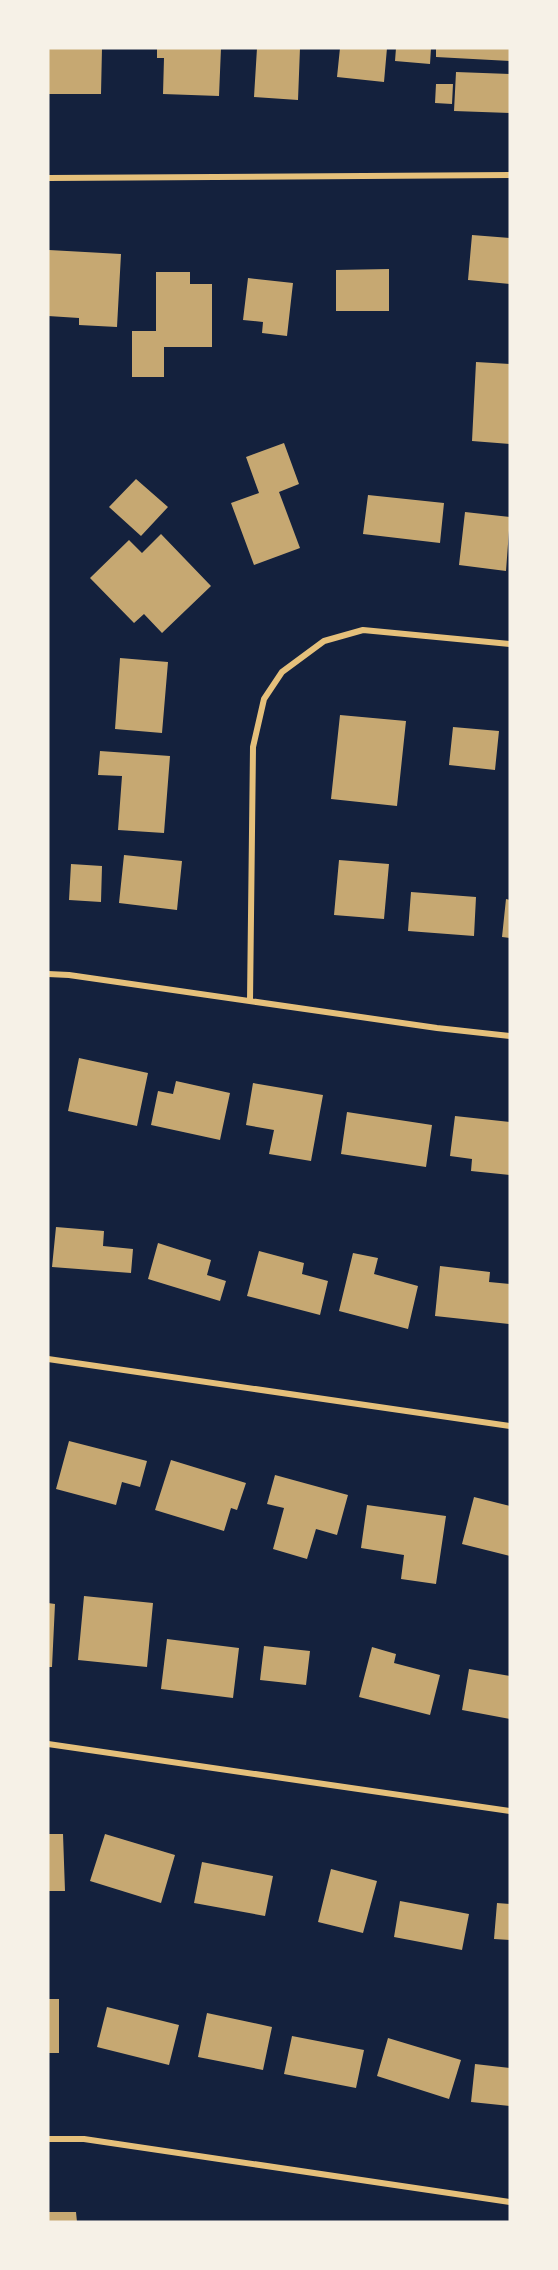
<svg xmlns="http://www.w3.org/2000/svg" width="558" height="2270" viewBox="0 0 558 2270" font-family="'Space Grotesk',sans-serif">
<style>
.building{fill:#c6a872}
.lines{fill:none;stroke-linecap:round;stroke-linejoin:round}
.minor{stroke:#e5c07b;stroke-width:6}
</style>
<rect width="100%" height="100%" fill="#14213d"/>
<path class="building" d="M 48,48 L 102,48 L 101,94 L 48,94 Z
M 157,48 L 221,48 L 219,96 L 163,94 L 164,58 L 157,58 Z
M 257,48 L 300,48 L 298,100 L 254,97 Z
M 340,48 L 387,48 L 384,82 L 337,77 Z
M 396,48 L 431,48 L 430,64 L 395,61 Z
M 436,48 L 510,48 L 510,61 L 436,57 Z
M 456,72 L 510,74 L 510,113 L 454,111 Z
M 436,84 L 453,84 L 452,104 L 435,103 Z
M 472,235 L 510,238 L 510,284 L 468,280 Z
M 49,250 L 121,254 L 117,327 L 79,325 L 79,318 L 48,316 Z
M 389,269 L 389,311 L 336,311 L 336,270 Z
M 156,272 L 190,272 L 190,284 L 212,284 L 212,347 L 164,347 L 164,377 L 132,377 L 132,331 L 156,331 Z
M 248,278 L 293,283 L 287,336 L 262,333 L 263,322 L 243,320 Z
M 476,362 L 510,364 L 510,444 L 472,441 Z
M 284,443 L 299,484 L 279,492 L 300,548 L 254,565 L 231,503 L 259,493 L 246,457 Z
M 136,479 L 168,507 L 141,536 L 109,507 Z
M 368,495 L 444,503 L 440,543 L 363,534 Z
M 465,512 L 510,517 L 506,571 L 459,565 Z
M 161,534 L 211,586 L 162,633 L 144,614 L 134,623 L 90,578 L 129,540 L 142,553 Z
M 120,658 L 168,662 L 162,733 L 115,729 Z
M 340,715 L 406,721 L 397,806 L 331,799 Z
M 453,727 L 499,731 L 495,770 L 449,765 Z
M 100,751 L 170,756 L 164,833 L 118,830 L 122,776 L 98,775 Z
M 124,855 L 182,861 L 177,910 L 119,903 Z
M 339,860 L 389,864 L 384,919 L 334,915 Z
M 71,864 L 102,866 L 101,902 L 69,900 Z
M 411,892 L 476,897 L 474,936 L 408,931 Z
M 506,899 L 510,900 L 510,938 L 502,937 Z
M 79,1058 L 148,1073 L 137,1126 L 68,1111 Z
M 176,1081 L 230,1093 L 220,1140 L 151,1125 L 158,1091 L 173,1094 Z
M 253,1083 L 323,1095 L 311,1161 L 269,1154 L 274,1130 L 246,1125 Z
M 347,1112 L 432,1125 L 426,1167 L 341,1154 Z
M 455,1116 L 510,1122 L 510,1175 L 471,1171 L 472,1159 L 450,1156 Z
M 56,1227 L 104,1231 L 103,1246 L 133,1249 L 131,1273 L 52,1267 Z
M 158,1243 L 211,1260 L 207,1275 L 226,1281 L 220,1301 L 148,1279 Z
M 259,1251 L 304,1263 L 302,1274 L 328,1281 L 320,1315 L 247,1296 Z
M 353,1253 L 378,1258 L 374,1274 L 418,1286 L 408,1329 L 339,1311 Z
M 440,1266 L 490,1272 L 489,1282 L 510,1284 L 509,1324 L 435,1316 Z
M 69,1441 L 147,1461 L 140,1487 L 122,1482 L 116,1505 L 56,1489 Z
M 171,1460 L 246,1483 L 237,1510 L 231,1508 L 224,1531 L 155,1510 Z
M 275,1475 L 348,1495 L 337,1535 L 316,1529 L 307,1559 L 273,1549 L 284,1508 L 267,1504 Z
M 474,1497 L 510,1506 L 510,1556 L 462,1544 Z
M 367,1505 L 446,1516 L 436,1584 L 401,1579 L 404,1555 L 361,1548 Z
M 84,1596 L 153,1603 L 147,1667 L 78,1660 Z
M 48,1603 L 55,1604 L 52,1667 L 48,1667 Z
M 167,1639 L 239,1648 L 233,1698 L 161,1689 Z
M 264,1646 L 310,1651 L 306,1685 L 260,1680 Z
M 372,1647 L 396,1654 L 394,1663 L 440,1675 L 430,1715 L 359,1697 Z
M 469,1669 L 510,1676 L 510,1719 L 462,1710 Z
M 48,1834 L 63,1834 L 65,1891 L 48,1891 Z
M 105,1834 L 175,1855 L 161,1903 L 90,1881 Z
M 202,1862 L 273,1876 L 265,1916 L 194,1903 Z
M 331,1869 L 377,1881 L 363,1933 L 318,1922 Z
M 400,1901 L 469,1914 L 462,1950 L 394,1937 Z
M 497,1903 L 510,1904 L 510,1940 L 494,1939 Z
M 48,1999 L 59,1999 L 59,2053 L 48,2053 Z
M 107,2007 L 179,2025 L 169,2065 L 97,2047 Z
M 207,2013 L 272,2027 L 263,2070 L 198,2057 Z
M 292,2036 L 364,2050 L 356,2088 L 284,2074 Z
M 388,2038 L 461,2060 L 449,2099 L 377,2076 Z
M 475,2064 L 510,2068 L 510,2106 L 471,2102 Z
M 48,2212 L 76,2212 L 77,2222 L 48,2222 Z"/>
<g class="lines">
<path class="minor" d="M 48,178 L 510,175
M 48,974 L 69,975 L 437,1028 L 510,1036
M 250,1001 L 253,747 L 264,699 L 282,672 L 324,641 L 363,630 L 510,644
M 48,1359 L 510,1426
M 48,1744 L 510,1811
M 48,2139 L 84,2139 L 510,2202"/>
</g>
<rect width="558" height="2270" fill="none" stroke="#f6f1e7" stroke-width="99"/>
</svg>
